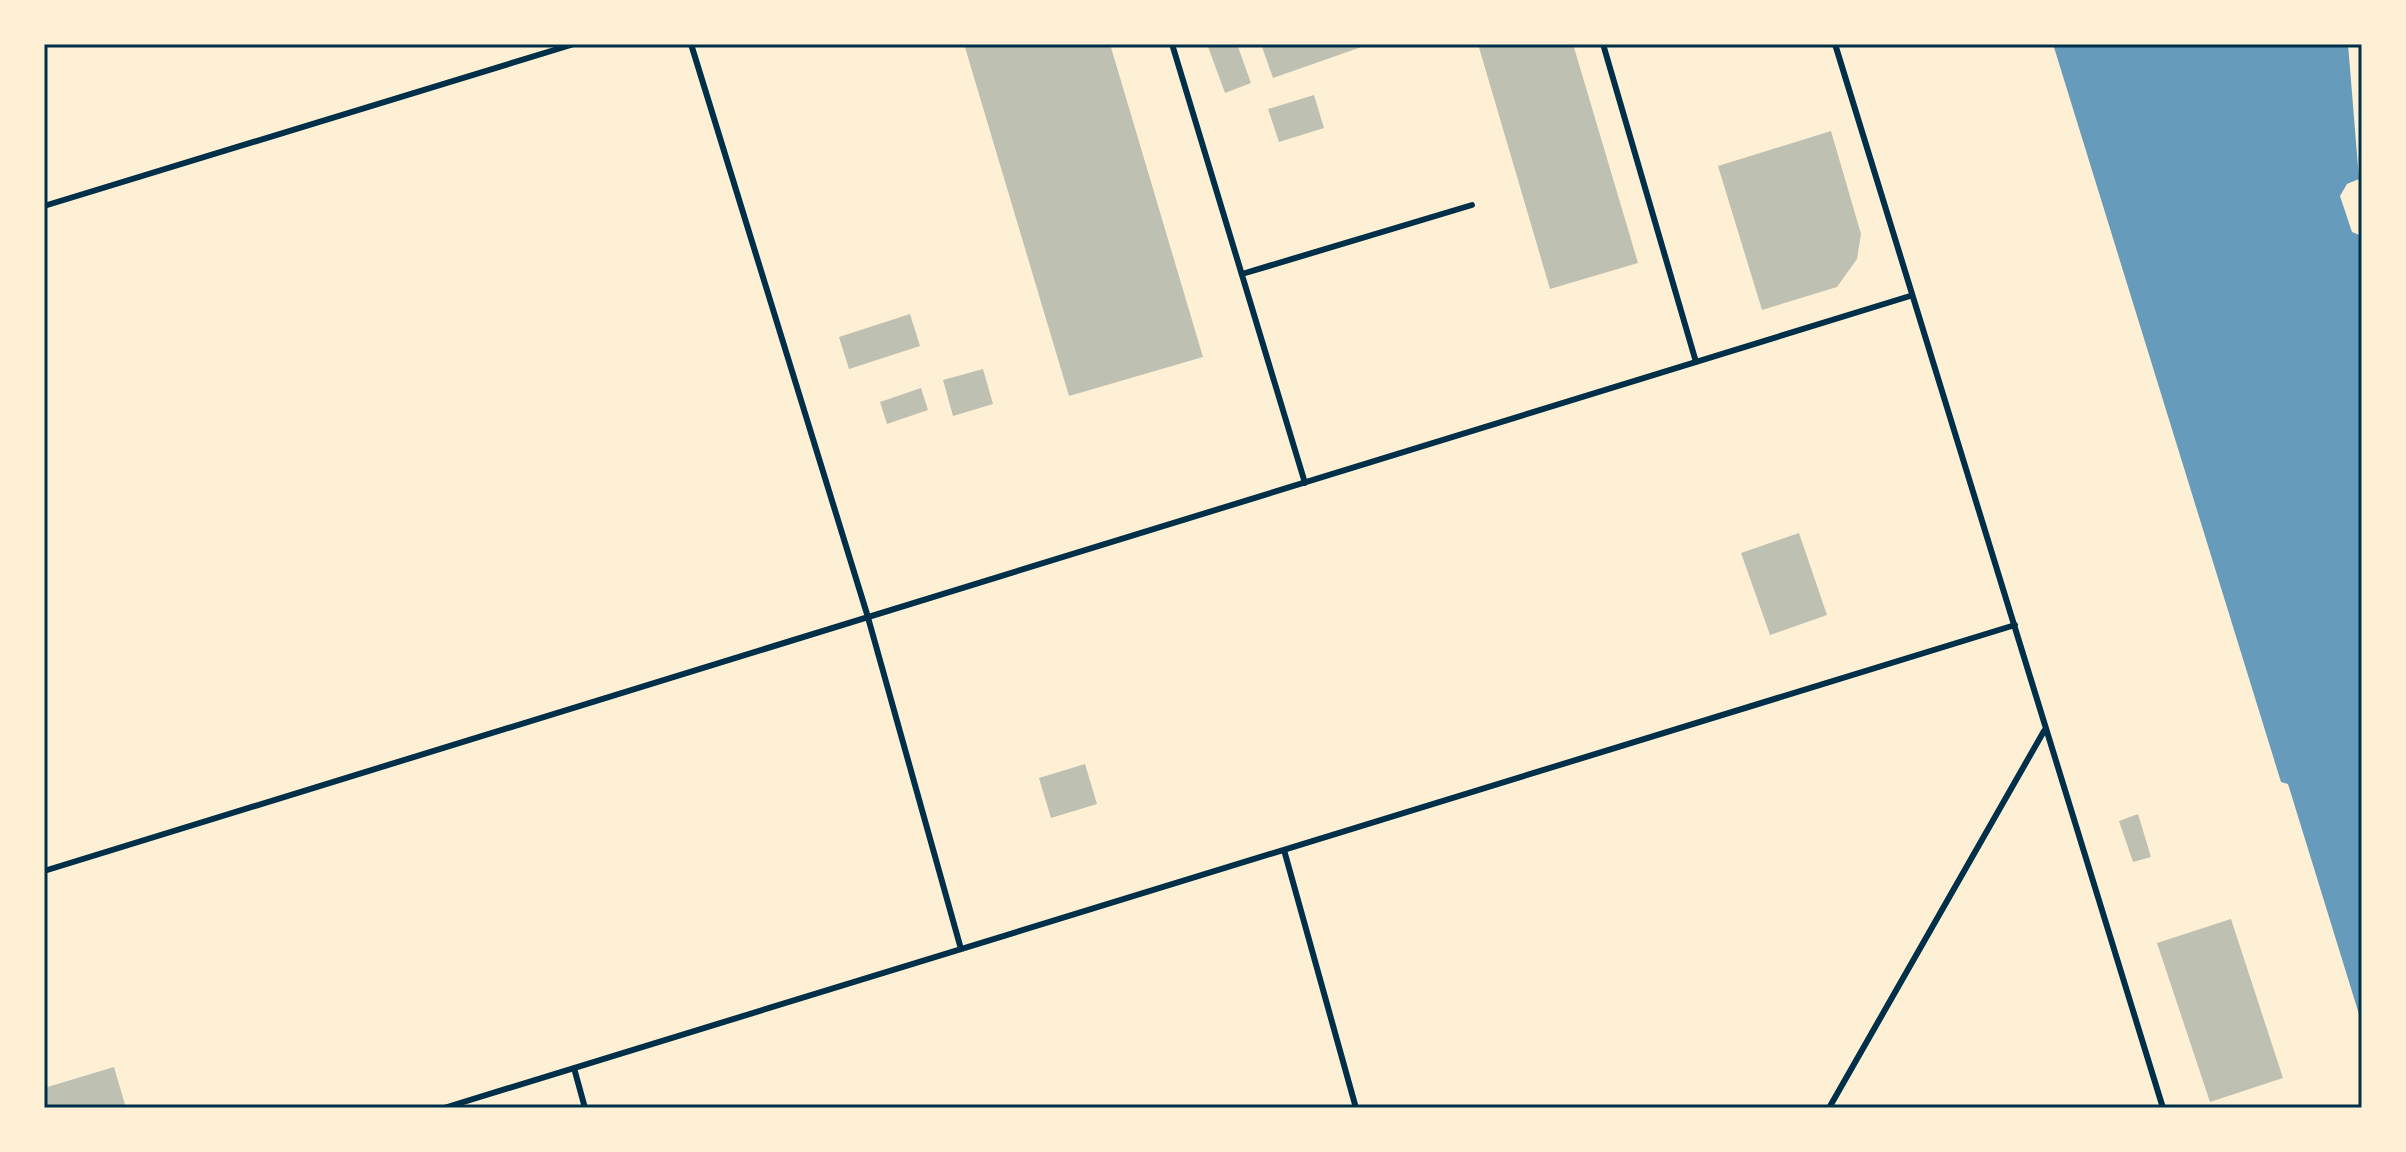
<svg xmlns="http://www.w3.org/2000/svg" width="2406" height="1152" viewBox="0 0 2406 1152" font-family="'Roboto Serif',serif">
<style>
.water{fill:#669bbc}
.pier{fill:#fdf0d5}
.building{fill:#bec0b2}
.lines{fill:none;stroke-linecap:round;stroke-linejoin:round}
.service{stroke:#003049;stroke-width:6}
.neatline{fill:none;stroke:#003049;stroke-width:3}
</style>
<rect width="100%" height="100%" fill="#fdf0d5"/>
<path class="water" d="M 2053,44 L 2362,44 L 2362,1024 L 2288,784 L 2281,782 Z"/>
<path class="pier" d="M 2348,44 L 2359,44 L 2362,71 L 2362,236 L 2352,232 L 2340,196 L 2347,184 L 2359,179 Z"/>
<path class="building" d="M 964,44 L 1110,44 L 1203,357 L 1069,396 Z
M 1207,44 L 1237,44 L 1251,83 L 1225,93 Z
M 1261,44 L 1370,44 L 1273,78 Z
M 1478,44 L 1573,44 L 1638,263 L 1550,289 Z
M 1314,95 L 1324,128 L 1279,142 L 1268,109 Z
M 1831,131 L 1861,234 L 1857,259 L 1837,287 L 1762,310 L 1718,166 Z
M 910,314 L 920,346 L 849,369 L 839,337 Z
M 983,369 L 993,404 L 953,416 L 943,380 Z
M 921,388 L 928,410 L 887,424 L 880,402 Z
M 1799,533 L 1827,615 L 1770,635 L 1741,553 Z
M 1085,764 L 1097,804 L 1051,818 L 1039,778 Z
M 2138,814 L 2151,857 L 2133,862 L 2119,821 Z
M 2231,919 L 2283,1078 L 2210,1102 L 2157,943 Z
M 114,1067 L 126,1108 L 44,1108 L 44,1088 Z"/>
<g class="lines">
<path class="service" d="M 691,44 L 867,614 L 961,949
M 1172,44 L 1305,483
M 1603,44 L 1696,362
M 1835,44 L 2163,1108
M 44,206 L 574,44
M 1242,274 L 1472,205
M 1284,850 L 1356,1108
M 44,871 L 1910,296
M 574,1068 L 585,1108
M 444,1108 L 2015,625
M 1829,1108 L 2044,731"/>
</g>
<rect width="2406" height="1152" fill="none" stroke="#fdf0d5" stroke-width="92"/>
<rect x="46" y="46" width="2314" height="1060" class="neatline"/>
</svg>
